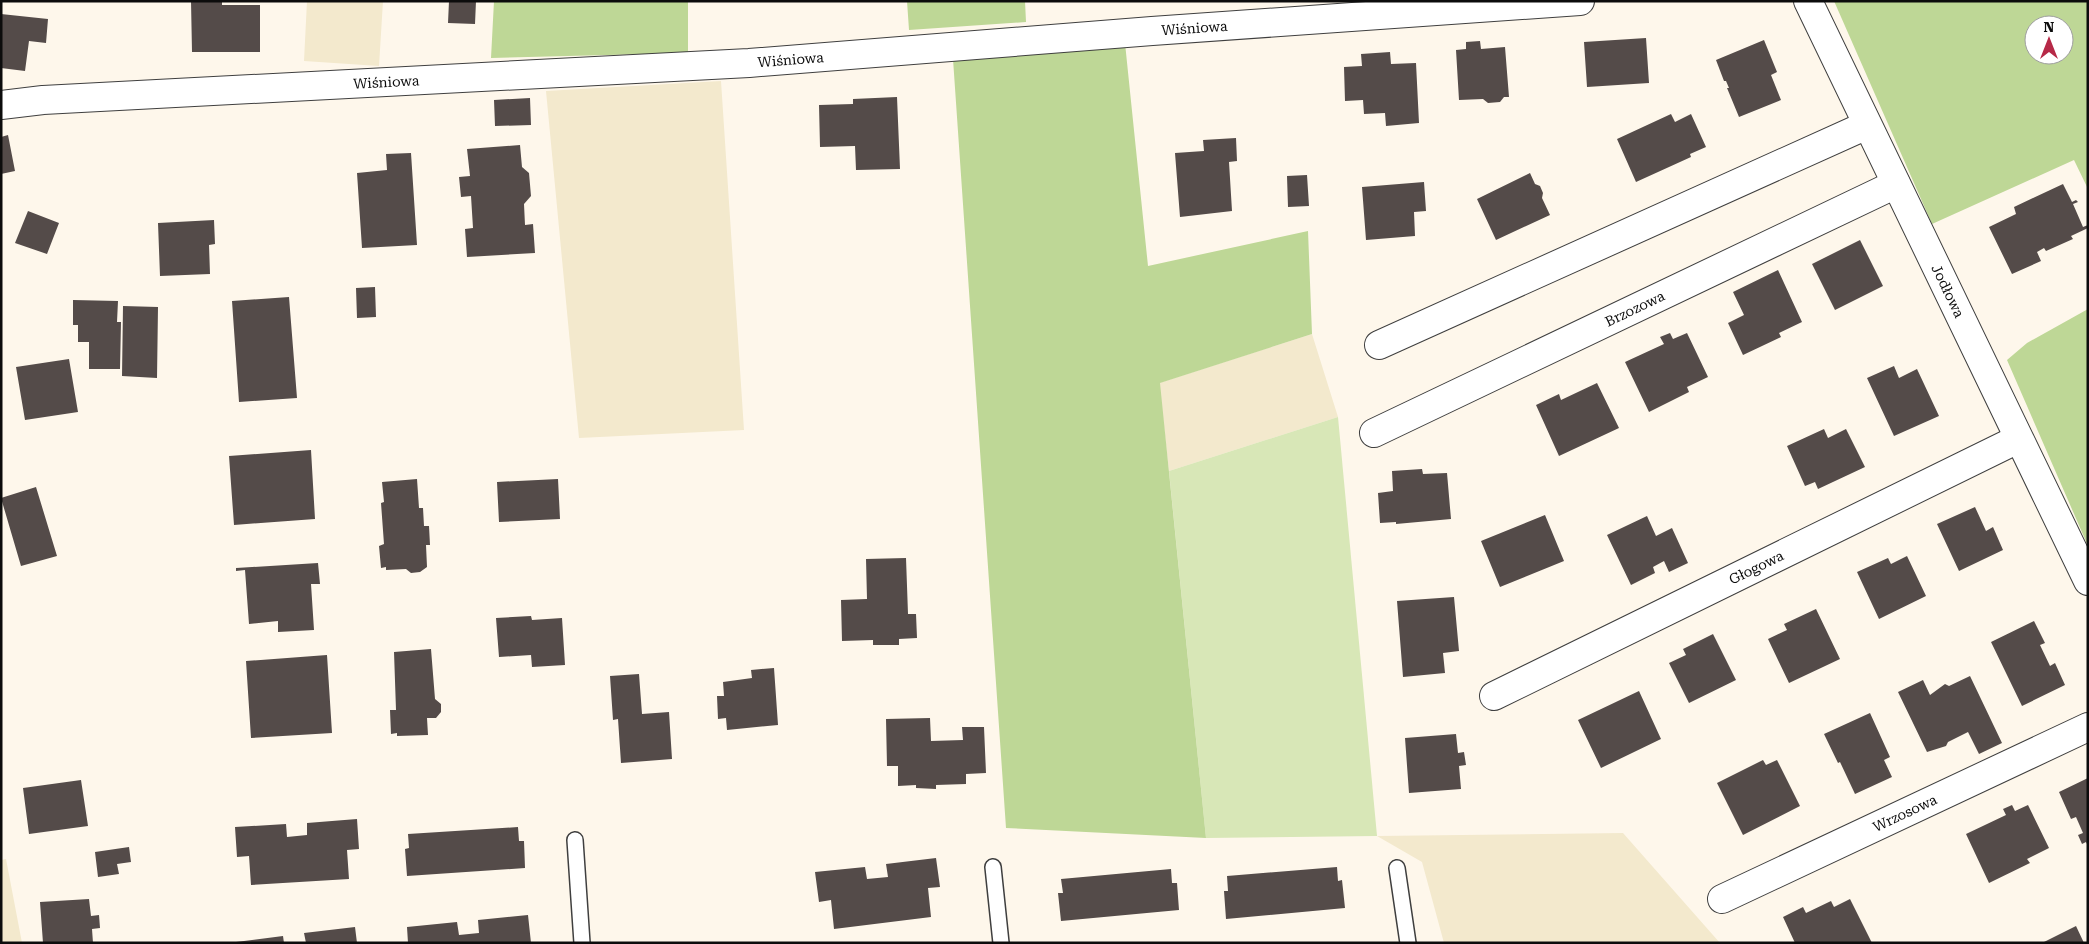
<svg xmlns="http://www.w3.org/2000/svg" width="2089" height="944" viewBox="0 0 2089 944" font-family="'Roboto Serif',serif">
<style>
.farmland{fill:#f3e9cd}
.green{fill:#d8e7b7}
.forest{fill:#bed796;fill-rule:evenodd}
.building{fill:#544b49}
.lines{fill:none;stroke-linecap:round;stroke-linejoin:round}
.service-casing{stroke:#3f3f3f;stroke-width:18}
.minor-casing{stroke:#3f3f3f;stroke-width:30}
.service{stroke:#fff;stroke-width:15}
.minor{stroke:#fff;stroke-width:28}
.labels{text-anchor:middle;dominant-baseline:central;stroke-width:5;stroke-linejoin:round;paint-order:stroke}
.street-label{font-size:14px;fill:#0c0c0c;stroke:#fff}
</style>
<rect width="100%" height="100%" fill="#fef7eb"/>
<path class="farmland" d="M 307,1 L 383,1 L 379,66 L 304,61 Z
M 721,81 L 744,430 L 579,438 L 546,91 Z
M 1312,334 L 1338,417 L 1169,471 L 1159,383 Z
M 1623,833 L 1720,943 L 1444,943 L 1422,862 L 1377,836 Z
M 6,859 L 22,943 L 1,943 L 1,860 Z"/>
<path class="green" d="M 1338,417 L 1377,836 L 1206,838 L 1169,471 Z"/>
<path class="forest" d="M 494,1 L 688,1 L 688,53 L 491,58 Z
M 907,1 L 1025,1 L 1026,22 L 909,30 Z
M 1834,1 L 2088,1 L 2088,189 L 2074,160 L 1932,224 ZM 2034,25 L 2064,25 L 2064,55 L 2034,55 Z
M 1125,43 L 1148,266 L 1308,231 L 1312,334 L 1160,383 L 1206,838 L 1006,828 L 953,59 Z
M 2088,309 L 2088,546 L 2007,360 L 2027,343 Z"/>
<path class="building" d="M 191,1 L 222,1 L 222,5 L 260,5 L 260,52 L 192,52 Z
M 449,1 L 476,1 L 475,24 L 448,23 Z
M 1,14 L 48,19 L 46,43 L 29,41 L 25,71 L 1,68 Z
M 1646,38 L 1649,83 L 1587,87 L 1584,42 Z
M 1764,40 L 1777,72 L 1771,75 L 1781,100 L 1739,117 L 1727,88 L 1729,88 L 1726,81 L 1724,81 L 1716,60 Z
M 1480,41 L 1481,49 L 1505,47 L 1509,97 L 1504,97 L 1500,102 L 1488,103 L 1483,99 L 1459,100 L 1456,50 L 1466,49 L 1466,42 Z
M 1390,52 L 1391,64 L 1416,63 L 1419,123 L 1386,126 L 1385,113 L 1364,114 L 1363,100 L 1345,101 L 1344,67 L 1362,66 L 1361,54 Z
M 897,97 L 900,169 L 856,170 L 855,146 L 820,147 L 819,105 L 853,104 L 853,99 Z
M 530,98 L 531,125 L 495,126 L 494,100 Z
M 1671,114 L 1675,122 L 1691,114 L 1706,147 L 1690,154 L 1691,157 L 1636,182 L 1617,139 Z
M 8,135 L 15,171 L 1,174 L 1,137 Z
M 1236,138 L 1237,161 L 1229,162 L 1232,211 L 1180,217 L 1175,153 L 1204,151 L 1203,140 Z
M 520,145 L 522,167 L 529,173 L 531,196 L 524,204 L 525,225 L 533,224 L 535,253 L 467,257 L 465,229 L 473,228 L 471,196 L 461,197 L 459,177 L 470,176 L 467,149 Z
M 411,153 L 417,245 L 362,248 L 357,173 L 387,170 L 386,154 Z
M 1530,173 L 1535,184 L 1540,186 L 1543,193 L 1542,198 L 1550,215 L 1496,240 L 1477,199 Z
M 1307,175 L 1309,206 L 1288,207 L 1287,176 Z
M 1424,182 L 1426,211 L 1414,212 L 1415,236 L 1366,240 L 1362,187 Z
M 2063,184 L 2072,202 L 2076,200 L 2078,202 L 2073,204 L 2083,227 L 2088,225 L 2088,228 L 2071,236 L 2073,239 L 2046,251 L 2044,248 L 2037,252 L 2041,261 L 2012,274 L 1989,227 L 2016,214 L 2014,207 Z
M 28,211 L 59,223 L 47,254 L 15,243 Z
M 214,220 L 215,244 L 209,245 L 210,274 L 160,276 L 158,223 Z
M 1860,240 L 1883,286 L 1835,310 L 1812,264 Z
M 1778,270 L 1802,322 L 1779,333 L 1781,337 L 1743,355 L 1728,323 L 1744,315 L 1733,292 Z
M 375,287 L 376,317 L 357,318 L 356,288 Z
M 289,297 L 297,398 L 239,402 L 232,301 Z
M 73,300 L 118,301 L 117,322 L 121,322 L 120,369 L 89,369 L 89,342 L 78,342 L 78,325 L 73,325 Z
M 123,306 L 158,307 L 157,378 L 122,376 Z
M 1670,333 L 1673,339 L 1687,333 L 1708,377 L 1687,387 L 1689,392 L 1649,412 L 1625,362 L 1664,344 L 1660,337 Z
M 69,359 L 78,412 L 25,420 L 16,367 Z
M 1894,366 L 1899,378 L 1917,369 L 1939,416 L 1894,436 L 1867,378 Z
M 1597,383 L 1619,428 L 1559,456 L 1536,405 L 1559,394 L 1561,400 Z
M 1824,429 L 1828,438 L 1846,429 L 1865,467 L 1818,489 L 1815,482 L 1805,486 L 1787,446 Z
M 311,450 L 315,519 L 234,525 L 229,456 Z
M 1422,469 L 1423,474 L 1447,473 L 1451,519 L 1396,524 L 1396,522 L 1380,523 L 1378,493 L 1393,491 L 1392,471 Z
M 417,479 L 419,508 L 423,508 L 424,526 L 429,526 L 430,545 L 426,545 L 427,567 L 420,572 L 411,573 L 406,569 L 386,570 L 386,567 L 381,568 L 379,546 L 384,544 L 381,503 L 384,502 L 382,482 Z
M 558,479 L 560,519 L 499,522 L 497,482 Z
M 36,487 L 57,556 L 21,566 L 1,498 Z
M 1975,507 L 1986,531 L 1993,527 L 2003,550 L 1959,571 L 1937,524 Z
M 1545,515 L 1564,561 L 1500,587 L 1481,541 Z
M 1647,516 L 1656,536 L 1672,528 L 1688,563 L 1669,572 L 1664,561 L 1653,567 L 1655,573 L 1631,585 L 1607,535 Z
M 1907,556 L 1926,596 L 1879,619 L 1857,572 L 1888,558 L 1891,564 Z
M 906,558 L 908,614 L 916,614 L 917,638 L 899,639 L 899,645 L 873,645 L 873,640 L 842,641 L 841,600 L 867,599 L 866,559 Z
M 318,563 L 320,584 L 311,584 L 314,630 L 278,632 L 278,621 L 249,624 L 245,570 L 236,571 L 236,568 Z
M 1454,597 L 1459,651 L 1443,653 L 1445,673 L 1403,677 L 1397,601 Z
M 1816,609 L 1840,659 L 1789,683 L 1768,639 L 1787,630 L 1784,624 Z
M 531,616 L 532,620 L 562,618 L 565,665 L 532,667 L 531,655 L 499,657 L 496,618 Z
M 2034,621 L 2045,643 L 2040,645 L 2050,666 L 2055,663 L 2065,685 L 2022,706 L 1991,642 Z
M 1713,634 L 1736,680 L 1689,703 L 1669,663 L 1686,655 L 1683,649 Z
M 431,649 L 435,699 L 441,704 L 441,712 L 436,718 L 427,718 L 428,735 L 397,736 L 397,733 L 391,734 L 390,710 L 396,710 L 394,652 Z
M 327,655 L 332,733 L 251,738 L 246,661 Z
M 774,668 L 778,725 L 727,730 L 726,718 L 718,719 L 717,696 L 724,696 L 723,682 L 752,678 L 751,670 Z
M 639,674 L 642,714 L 669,712 L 672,759 L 621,763 L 618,719 L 613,720 L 610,676 Z
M 1970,676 L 2002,743 L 1979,754 L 1968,732 L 1948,742 L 1946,746 L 1927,752 L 1898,692 L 1923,680 L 1930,695 L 1945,684 L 1949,686 Z
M 1639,691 L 1661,739 L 1601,768 L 1578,720 Z
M 1870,713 L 1890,757 L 1884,760 L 1892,777 L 1855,794 L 1840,762 L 1838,763 L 1824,734 Z
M 930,718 L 931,741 L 963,740 L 962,727 L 984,727 L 986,773 L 966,774 L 966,784 L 936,785 L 936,789 L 916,788 L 916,785 L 898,786 L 898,766 L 887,766 L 886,719 Z
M 1456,734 L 1458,753 L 1464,752 L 1466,765 L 1459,766 L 1461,789 L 1409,793 L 1405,738 Z
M 1763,760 L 1766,765 L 1777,760 L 1800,806 L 1743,835 L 1717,783 Z
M 2088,778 L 2088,846 L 2086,842 L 2082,844 L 2078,835 L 2083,833 L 2076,817 L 2071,819 L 2059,792 Z
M 81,780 L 88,826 L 29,834 L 23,788 Z
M 2012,805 L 2015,811 L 2028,805 L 2049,848 L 2027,859 L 2030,863 L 1989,883 L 1966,834 L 2006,815 L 2003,809 Z
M 357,819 L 359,849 L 347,850 L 349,879 L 251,885 L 249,856 L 237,857 L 235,827 L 286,824 L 287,837 L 307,835 L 307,823 Z
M 518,827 L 519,841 L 524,841 L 525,868 L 407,876 L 405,849 L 409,848 L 408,834 Z
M 129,847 L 131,862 L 117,864 L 119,874 L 98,877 L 95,852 Z
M 936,858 L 940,887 L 928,888 L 931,917 L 834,929 L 831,900 L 819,902 L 815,872 L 865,867 L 867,879 L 888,877 L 886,864 Z
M 1337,867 L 1338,881 L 1342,880 L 1345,908 L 1226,919 L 1224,891 L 1228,891 L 1227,876 Z
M 1171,869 L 1172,883 L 1177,883 L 1179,910 L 1061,921 L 1058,893 L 1063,893 L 1061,879 Z
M 89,899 L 91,916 L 99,915 L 100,928 L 92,929 L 93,943 L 43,943 L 40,902 Z
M 1850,899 L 1872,943 L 1795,943 L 1783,917 L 1803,907 L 1806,913 L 1831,901 L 1834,907 Z
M 528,915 L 531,943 L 408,943 L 407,927 L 457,922 L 459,935 L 479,933 L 478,920 Z
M 2076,926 L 2084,943 L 2042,943 Z
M 355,927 L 357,943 L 306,943 L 304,933 Z
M 283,936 L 284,943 L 236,943 L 236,942 Z"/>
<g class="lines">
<defs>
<path id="service" d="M 575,840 L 582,943
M 993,867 L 1001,943
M 1397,868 L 1408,943"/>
<g id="minor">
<path id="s1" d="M 1808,1 L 2088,581"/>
<path id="s2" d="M 1,105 L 43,100 L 749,63 L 1152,31 L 1580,1"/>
<path d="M 1379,345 L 1867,125"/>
<path id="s3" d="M 1374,433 L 1896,184"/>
<path id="s4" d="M 1494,696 L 2018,439"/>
<path id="s5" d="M 1722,899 L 2088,727"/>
</g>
</defs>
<use href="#service" class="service-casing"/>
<use href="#minor" class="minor-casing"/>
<use href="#service" class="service"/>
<use href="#minor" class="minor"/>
</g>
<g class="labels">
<g class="street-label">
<text stroke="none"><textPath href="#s2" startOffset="1196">Wiśniowa</textPath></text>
<text stroke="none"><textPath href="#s2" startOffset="791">Wiśniowa</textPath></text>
<text stroke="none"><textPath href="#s2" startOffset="386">Wiśniowa</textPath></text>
<text stroke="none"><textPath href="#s1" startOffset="322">Jodłowa</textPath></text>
<text stroke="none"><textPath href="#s3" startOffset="289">Brzozowa</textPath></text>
<text stroke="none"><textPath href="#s4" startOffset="292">Głogowa</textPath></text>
<text stroke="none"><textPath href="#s5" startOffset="202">Wrzosowa</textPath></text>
</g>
</g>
<rect width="2089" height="944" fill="none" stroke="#0c0c0c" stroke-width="5"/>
<g transform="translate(2049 40)"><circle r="24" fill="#ffffff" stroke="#9e9e9e"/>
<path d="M0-4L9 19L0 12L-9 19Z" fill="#b62947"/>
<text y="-8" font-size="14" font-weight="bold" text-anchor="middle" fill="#0c0c0c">N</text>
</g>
</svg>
